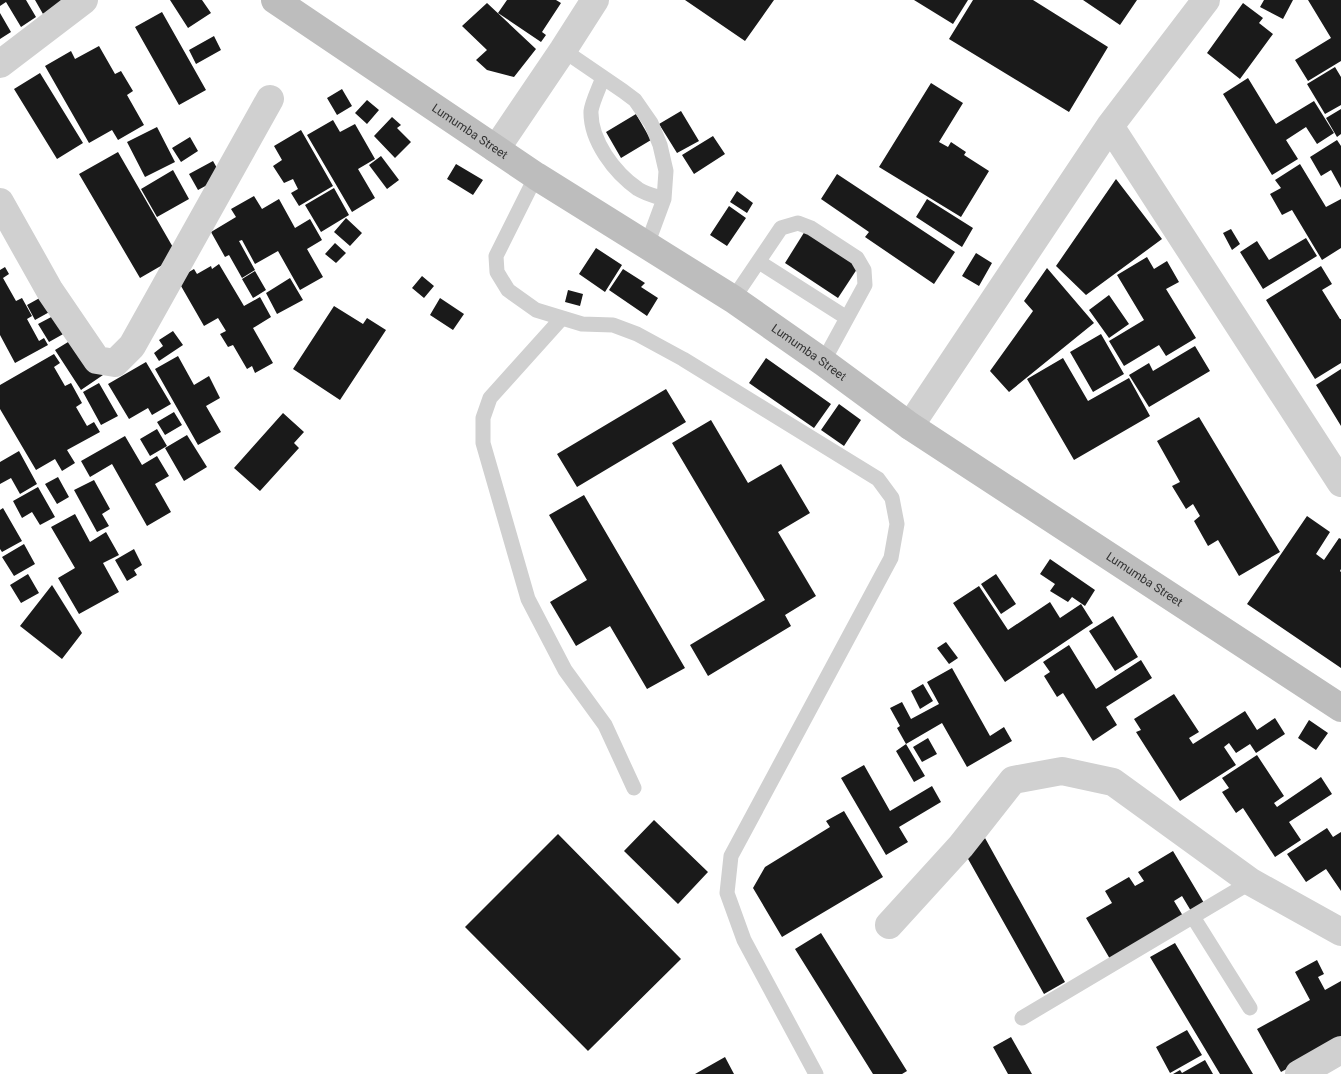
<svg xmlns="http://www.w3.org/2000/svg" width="1341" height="1074" viewBox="0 0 1341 1074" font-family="Roboto,sans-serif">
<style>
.building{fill:#1a1a1a}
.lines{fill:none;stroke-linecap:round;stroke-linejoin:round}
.service{stroke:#d0d0d0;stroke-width:15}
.minor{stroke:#d0d0d0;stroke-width:28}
.tertiary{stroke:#d0d0d0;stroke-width:28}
.secondary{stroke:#bdbdbd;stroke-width:28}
.labels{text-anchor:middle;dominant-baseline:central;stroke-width:5;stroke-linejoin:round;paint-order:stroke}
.street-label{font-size:12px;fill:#333;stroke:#fff}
</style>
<rect width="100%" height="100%" fill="#fff"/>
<path class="building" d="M 0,0 L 26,0 L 36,17 L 21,27 L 6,2 L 0,6 Z
M 35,0 L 68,0 L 43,14 Z
M 170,0 L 202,0 L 211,13 L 188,28 Z
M 507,0 L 556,0 L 561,3 L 542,32 L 546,35 L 541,42 L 498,13 Z
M 685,0 L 774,0 L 745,41 Z
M 914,0 L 968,0 L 953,24 Z
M 973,0 L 1033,0 L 1108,47 L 1069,112 L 949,39 Z
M 1083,0 L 1137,0 L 1120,25 Z
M 1264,0 L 1293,0 L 1283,19 L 1260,7 Z
M 1308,0 L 1341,0 L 1341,61 L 1308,81 L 1295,60 L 1331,38 Z
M 487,3 L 536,49 L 514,77 L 487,70 L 476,60 L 487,50 L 462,26 Z
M 1243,3 L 1263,18 L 1259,23 L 1273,34 L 1240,79 L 1207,53 Z
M 162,12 L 206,90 L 179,105 L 135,27 Z
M 0,13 L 11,32 L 0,39 Z
M 214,36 L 221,50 L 196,64 L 189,50 Z
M 99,46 L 115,74 L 121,71 L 133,91 L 127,95 L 144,125 L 118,140 L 112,130 L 89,143 L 45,66 L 71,51 L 75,59 Z
M 1335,67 L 1341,77 L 1341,105 L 1325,114 L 1307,84 Z
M 40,73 L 83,143 L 57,159 L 14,89 Z
M 1248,78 L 1276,124 L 1314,101 L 1334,133 L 1317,144 L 1306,127 L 1286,140 L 1298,159 L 1272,175 L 1223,94 Z
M 931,83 L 963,103 L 939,142 L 948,147 L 951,142 L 966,152 L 964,155 L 989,171 L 961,217 L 879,167 Z
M 342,89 L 352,106 L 337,115 L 327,98 Z
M 367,100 L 379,110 L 367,124 L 355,113 Z
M 1341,109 L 1341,134 L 1337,137 L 1326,118 Z
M 681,111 L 699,141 L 677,153 L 659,124 Z
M 636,114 L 651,140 L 621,158 L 606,132 Z
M 392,117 L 401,125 L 397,128 L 411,142 L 395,158 L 374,136 Z
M 333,120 L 340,132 L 355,124 L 375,159 L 358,169 L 375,198 L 352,212 L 307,135 Z
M 157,127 L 175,162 L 145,177 L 127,142 Z
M 301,130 L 333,186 L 299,206 L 291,193 L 298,189 L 293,179 L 284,183 L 273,166 L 282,160 L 274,146 Z
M 713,136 L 725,154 L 694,174 L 682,155 Z
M 190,137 L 198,151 L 181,162 L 172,148 Z
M 1337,140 L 1341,146 L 1341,188 L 1331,170 L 1321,176 L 1310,157 Z
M 118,152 L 178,256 L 140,278 L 79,174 Z
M 381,156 L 399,180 L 387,189 L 369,165 Z
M 213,161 L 222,177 L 198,190 L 189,174 Z
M 456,164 L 483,180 L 473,195 L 447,179 Z
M 1300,164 L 1326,207 L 1341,199 L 1341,248 L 1322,260 L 1292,210 L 1282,215 L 1270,194 L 1281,188 L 1275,180 Z
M 173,170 L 189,199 L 157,217 L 141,189 Z
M 837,174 L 955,252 L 934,284 L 865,237 L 869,232 L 821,199 Z
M 1116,179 L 1162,239 L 1086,295 L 1056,266 Z
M 334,188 L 349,215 L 321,232 L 305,205 Z
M 737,191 L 753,203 L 747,213 L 730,202 Z
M 254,196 L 262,209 L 279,199 L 295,228 L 310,219 L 322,240 L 307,249 L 323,277 L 300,290 L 278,251 L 255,264 L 242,240 L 239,241 L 255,270 L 242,278 L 229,255 L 225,257 L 211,232 L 236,217 L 231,209 Z
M 927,199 L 973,228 L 962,247 L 916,217 Z
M 729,206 L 746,218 L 727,246 L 710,235 Z
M 346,218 L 362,233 L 350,246 L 334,232 Z
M 1231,229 L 1240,244 L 1232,250 L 1223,233 Z
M 805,231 L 859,266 L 838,298 L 785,263 Z
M 1306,238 L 1317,256 L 1263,289 L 1240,252 L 1257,241 L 1269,260 Z
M 335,243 L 346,253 L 336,263 L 325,254 Z
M 596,248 L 622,265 L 605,292 L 579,274 Z
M 976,253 L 992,263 L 979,286 L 962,276 Z
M 1147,257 L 1154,269 L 1167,261 L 1179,282 L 1166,289 L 1196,338 L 1166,356 L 1159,345 L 1124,366 L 1109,341 L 1144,320 L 1117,275 Z
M 219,264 L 244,306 L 260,297 L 271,317 L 253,328 L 273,363 L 255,373 L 252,366 L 247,369 L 233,345 L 228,347 L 220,334 L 226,331 L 218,318 L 204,326 L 177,279 L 194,269 L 197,274 L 211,266 L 212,269 Z
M 1321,266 L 1332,284 L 1322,290 L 1340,319 L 1341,319 L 1341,363 L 1315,379 L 1266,300 Z
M 5,267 L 9,274 L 3,278 L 16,301 L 22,298 L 32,316 L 27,319 L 39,341 L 44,338 L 48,345 L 15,363 L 0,335 L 0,270 Z
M 1047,268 L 1094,323 L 1009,392 L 990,371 L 1033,311 L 1024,301 Z
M 623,269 L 645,283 L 641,287 L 658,298 L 647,316 L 609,290 Z
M 255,271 L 266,290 L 253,298 L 242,279 Z
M 422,276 L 434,286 L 424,298 L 412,288 Z
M 290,278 L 303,300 L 277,314 L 266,293 Z
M 568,290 L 583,294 L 580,306 L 565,302 Z
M 45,295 L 53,310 L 35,320 L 27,305 Z
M 1109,295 L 1129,324 L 1109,338 L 1089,310 Z
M 440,298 L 464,314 L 453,330 L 430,315 Z
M 334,306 L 363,324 L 367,318 L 386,330 L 340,400 L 293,369 Z
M 55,315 L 65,333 L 49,342 L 38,324 Z
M 173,331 L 183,345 L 159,361 L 154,353 L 163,346 L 159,340 Z
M 1101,334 L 1124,374 L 1093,392 L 1070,352 Z
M 73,339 L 91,356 L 103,375 L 81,390 L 55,350 Z
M 1195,346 L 1210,371 L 1149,407 L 1129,375 L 1149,363 L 1153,371 Z
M 54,354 L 60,363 L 54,367 L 65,386 L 71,383 L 82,403 L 76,407 L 87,426 L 94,422 L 100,432 L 67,450 L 75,463 L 62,471 L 55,459 L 36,470 L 0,409 L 0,385 Z
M 178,356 L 194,385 L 209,376 L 220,398 L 206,406 L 221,432 L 198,445 L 155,369 Z
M 766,358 L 831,404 L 814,428 L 749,383 Z
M 1063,358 L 1088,401 L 1129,378 L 1150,416 L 1074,460 L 1027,379 Z
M 146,362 L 171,404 L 152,415 L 148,408 L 129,419 L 108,384 Z
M 1341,369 L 1341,426 L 1316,385 Z
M 99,383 L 118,416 L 101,425 L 83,392 Z
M 666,389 L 686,422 L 577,487 L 557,454 Z
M 839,404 L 861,420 L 844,446 L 821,430 Z
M 174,412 L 182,425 L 165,435 L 157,422 Z
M 283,413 L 304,432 L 294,443 L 299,448 L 260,491 L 234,468 Z
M 1199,417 L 1280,552 L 1239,576 L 1218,540 L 1208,546 L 1194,521 L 1200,516 L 1193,504 L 1186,509 L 1172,486 L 1180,482 L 1157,441 Z
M 711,420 L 748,483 L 781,464 L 810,513 L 778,532 L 816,596 L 785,615 L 791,626 L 708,676 L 690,645 L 765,600 L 672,443 Z
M 157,429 L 167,446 L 150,456 L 140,439 Z
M 187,435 L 207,467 L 184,481 L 165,448 Z
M 125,436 L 142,465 L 157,456 L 169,476 L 155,484 L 171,512 L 147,526 L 112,464 L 90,477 L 81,461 Z
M 19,451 L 37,484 L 20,494 L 11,478 L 0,484 L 0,462 Z
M 58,477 L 69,497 L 57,504 L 45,484 Z
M 94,480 L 110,509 L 102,514 L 109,526 L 97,532 L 74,490 Z
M 38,487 L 55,517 L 40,525 L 32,512 L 22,518 L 13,501 Z
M 584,495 L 685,668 L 647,689 L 610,626 L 576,646 L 550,602 L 587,580 L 549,515 Z
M 3,508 L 22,541 L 2,552 L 0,549 L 0,510 Z
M 75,514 L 90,542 L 106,532 L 119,555 L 103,563 L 119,592 L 79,614 L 58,578 L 75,568 L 51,527 Z
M 1307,516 L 1330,532 L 1316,554 L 1324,560 L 1339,538 L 1341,539 L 1341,569 L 1340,571 L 1341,572 L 1341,668 L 1247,604 Z
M 24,544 L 35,564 L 14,576 L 2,557 Z
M 134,549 L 142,565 L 134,570 L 137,575 L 127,581 L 115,560 Z
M 1050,559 L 1095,590 L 1085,606 L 1072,597 L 1068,602 L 1050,591 L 1055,584 L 1040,574 Z
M 28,574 L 39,593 L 21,603 L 10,585 Z
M 996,574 L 1016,604 L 1001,614 L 981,584 Z
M 52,585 L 82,633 L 62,659 L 20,626 Z
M 979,586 L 1008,630 L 1050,602 L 1060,618 L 1081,604 L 1093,623 L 1005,682 L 953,603 Z
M 1113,616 L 1138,657 L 1115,671 L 1089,631 Z
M 946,642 L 958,658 L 949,664 L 937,648 Z
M 1069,645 L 1096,689 L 1141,660 L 1152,678 L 1106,707 L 1117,725 L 1093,741 L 1063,693 L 1057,697 L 1044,676 L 1050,672 L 1043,662 Z
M 952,668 L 990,736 L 1004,727 L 1012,741 L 967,767 L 942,723 L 906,744 L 897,728 L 900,726 L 890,708 L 902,702 L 911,719 L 939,704 L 927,682 Z
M 923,684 L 933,701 L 920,709 L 911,691 Z
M 1174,694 L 1199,732 L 1189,738 L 1193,744 L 1245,711 L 1257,730 L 1275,718 L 1285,734 L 1256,753 L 1250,744 L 1236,753 L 1229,743 L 1224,747 L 1236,765 L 1180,801 L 1136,732 L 1141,730 L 1134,719 Z
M 1309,720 L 1328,733 L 1316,750 L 1298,738 Z
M 928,738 L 937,754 L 922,762 L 913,747 Z
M 906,744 L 925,776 L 914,782 L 896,751 Z
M 1257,755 L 1284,796 L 1274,803 L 1277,807 L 1321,777 L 1332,794 L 1289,822 L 1301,840 L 1275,857 L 1243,808 L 1236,813 L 1222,792 L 1229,788 L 1222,778 Z
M 864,765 L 890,811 L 932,786 L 941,802 L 899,827 L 908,842 L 886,855 L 841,778 Z
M 844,811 L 883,877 L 782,937 L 753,888 L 765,867 L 830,827 L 826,821 Z
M 654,820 L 708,872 L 678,904 L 624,851 Z
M 1327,828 L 1333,837 L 1341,832 L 1341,891 L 1326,869 L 1306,882 L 1287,854 Z
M 558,834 L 681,959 L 588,1051 L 465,927 Z
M 985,838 L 1065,982 L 1044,994 L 963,850 Z
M 1173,851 L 1204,903 L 1191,911 L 1182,896 L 1174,901 L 1183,916 L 1110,959 L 1086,918 L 1112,903 L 1105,891 L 1129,877 L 1135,886 L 1144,881 L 1138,872 Z
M 821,933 L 907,1071 L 902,1074 L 873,1074 L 795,949 Z
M 1175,943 L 1253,1074 L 1220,1074 L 1150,957 Z
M 1317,960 L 1324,974 L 1318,977 L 1325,990 L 1341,981 L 1341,1039 L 1281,1072 L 1257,1029 L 1310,1000 L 1295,972 Z
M 1187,1030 L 1202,1055 L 1170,1073 L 1156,1047 Z
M 1011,1037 L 1032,1074 L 1008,1074 L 993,1047 Z
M 725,1057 L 734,1074 L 695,1074 Z
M 1205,1060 L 1213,1074 L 1173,1074 L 1180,1070 L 1182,1073 Z"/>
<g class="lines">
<path class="service" d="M 563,50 L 623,91 L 635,100 L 651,123 L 660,145 L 666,171 L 664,199 L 647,245
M 603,77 C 600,86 592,102 591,111 C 590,141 615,173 638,189 C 646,194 655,196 664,199
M 536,176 L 496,256 L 497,272 L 508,290 L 536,310 L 582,324 L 613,325 L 637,334 L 683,359 L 878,479 L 892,498 L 897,524 L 891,558 L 731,856 L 727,893 L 744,940 L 816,1074
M 759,262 L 847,318
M 733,299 L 781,228 L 798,223 L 811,228 L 857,258 L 864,270 L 865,285 L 823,362
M 562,318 L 490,398 L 483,418 L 483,443 L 528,599 L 565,670 L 605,725 L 634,788
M 1193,917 L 1250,1008
M 1022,1018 L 1251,882"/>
<path class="minor" d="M 0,64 L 84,0
M 1110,126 L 1341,483
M 0,202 L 50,291 L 97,360 L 115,363 L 132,346 L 270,99
M 910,426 L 1110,126 L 1206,0
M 889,925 L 961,846 L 1013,780 L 1062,771 L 1113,782 L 1251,882 L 1341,932
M 1299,1074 L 1341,1050"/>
<path class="tertiary" d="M 496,149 L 563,50 L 595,0"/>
<path class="secondary" id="s1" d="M 275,0 L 536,176 L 733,299 L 823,362 L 910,426 L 1341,708"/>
</g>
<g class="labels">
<g class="street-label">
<text stroke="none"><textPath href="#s1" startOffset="235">Lumumba Street</textPath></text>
<text stroke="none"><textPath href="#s1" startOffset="640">Lumumba Street</textPath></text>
<text stroke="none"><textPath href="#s1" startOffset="1045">Lumumba Street</textPath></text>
</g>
</g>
</svg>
